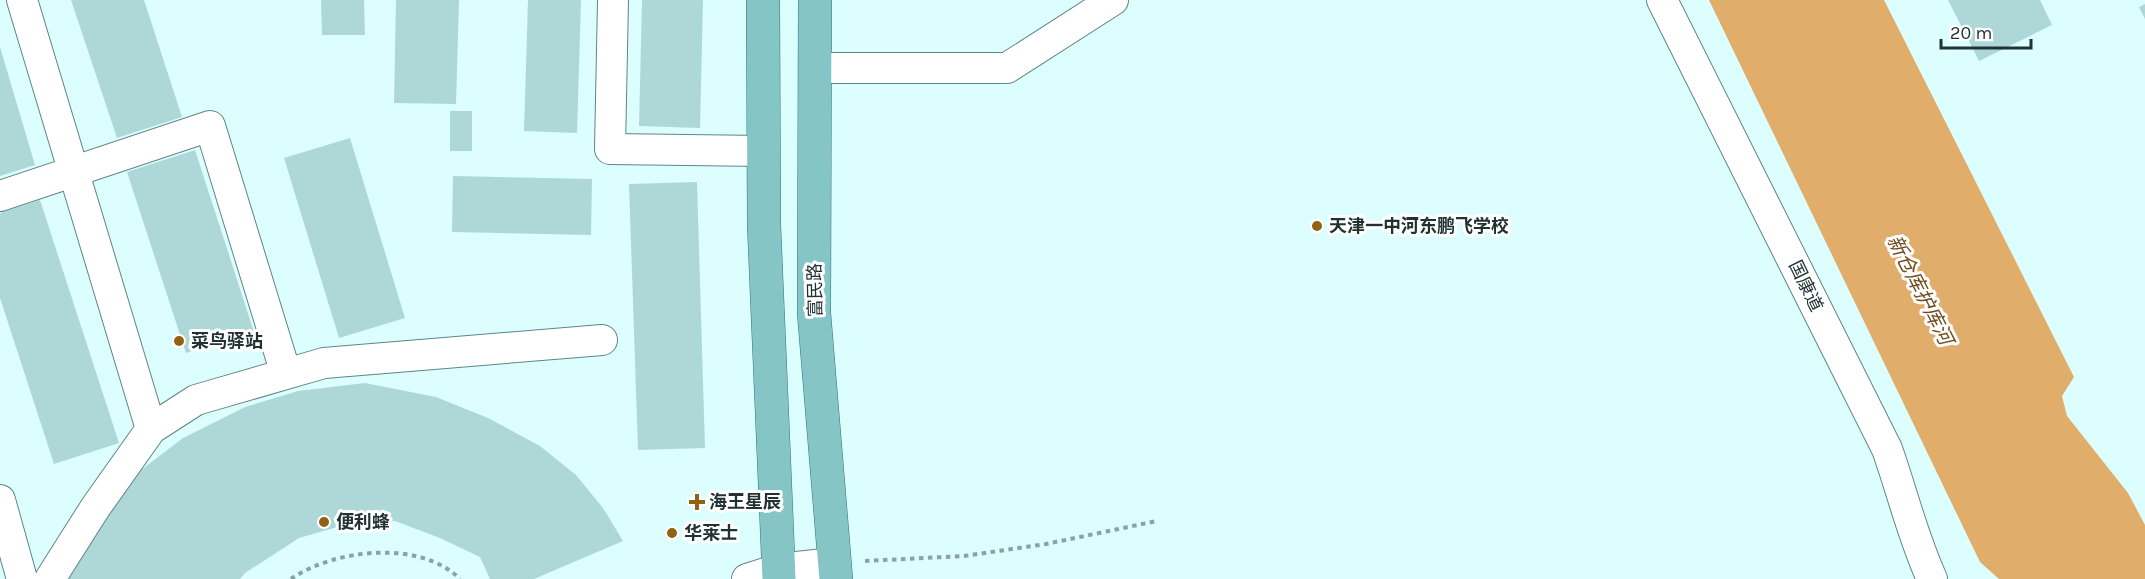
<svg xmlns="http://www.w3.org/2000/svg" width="2145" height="579" viewBox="0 0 2145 579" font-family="Karla,'Noto Sans SC',sans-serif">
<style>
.water{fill:#e0ad6b}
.building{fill:#aed8d8}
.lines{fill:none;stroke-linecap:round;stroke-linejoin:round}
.minor-casing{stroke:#5e8686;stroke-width:32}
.major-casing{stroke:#2d787a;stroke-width:34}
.path{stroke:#89a3a3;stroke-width:4;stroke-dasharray:4.5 4.5;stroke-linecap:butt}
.minor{stroke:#fff;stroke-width:30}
.major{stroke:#85c5c6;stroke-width:33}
.poi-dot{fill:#926111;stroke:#fff;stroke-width:2}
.labels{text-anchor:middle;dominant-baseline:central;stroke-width:6;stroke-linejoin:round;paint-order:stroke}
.poi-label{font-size:18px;font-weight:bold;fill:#213232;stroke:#fff;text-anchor:start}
.street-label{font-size:18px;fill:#213232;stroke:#fff}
.water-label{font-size:20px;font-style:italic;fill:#6f4c1b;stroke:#fff}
</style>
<rect width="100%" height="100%" fill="#dcfefe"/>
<path class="water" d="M 1709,0 L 1884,0 L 2074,377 L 2062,396 L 2067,416 L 2128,493 L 2145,525 L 2145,579 L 1999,579 L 1980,562 Z"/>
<path class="building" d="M 71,0 L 144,0 L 182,117 L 117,138 Z
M 321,0 L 364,0 L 365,35 L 322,35 Z
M 396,0 L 459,0 L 456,104 L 394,103 Z
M 528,0 L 581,0 L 577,133 L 524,131 Z
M 642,0 L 703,0 L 700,128 L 639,126 Z
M 1948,0 L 2040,0 L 2052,25 L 1979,61 Z
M 2145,4 L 2145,19 L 2139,7 Z
M 0,47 L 35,165 L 0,176 Z
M 450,111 L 472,111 L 472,151 L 450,151 Z
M 350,138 L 405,318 L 339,338 L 284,158 Z
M 195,150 L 254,332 L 186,353 L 127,172 Z
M 453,176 L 592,179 L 591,235 L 452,232 Z
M 697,182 L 705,448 L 638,450 L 629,184 Z
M 40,200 L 119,443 L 54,464 L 0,298 L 0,213 Z
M 365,383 L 436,397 L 488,418 L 540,446 L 576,475 L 603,508 L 623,541 L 534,579 L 490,579 L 480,557 L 440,538 L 395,521 L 355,522 L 299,538 L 245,573 L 240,579 L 67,579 L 96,527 L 137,473 L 183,438 L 245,407 L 298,391 Z"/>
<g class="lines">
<defs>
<path id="minor" d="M 22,0 L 151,429
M 613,0 L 610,149 L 763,151
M 1662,0 L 1887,449 C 1903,494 1912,535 1932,579
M 815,68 L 1007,68 L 1113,0
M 0,196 L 210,126 L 286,374
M 0,500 L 22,579
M 50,579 L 95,508 L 151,429 L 196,400 L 324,363 L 602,340
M 747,579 L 778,569 L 834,563"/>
<path id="major" d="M 763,0 L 764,225 L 779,579
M 815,0 L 814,313 L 836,579"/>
</defs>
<use href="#minor" class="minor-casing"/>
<use href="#major" class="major-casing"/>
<path class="path" d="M 865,561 L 964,556 L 1046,544 L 1157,521
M 291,579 C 334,549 420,539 460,579"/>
<use href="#minor" class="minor"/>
<use href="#major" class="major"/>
</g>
<g class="poi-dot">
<circle cx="1317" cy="226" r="6"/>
<circle cx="179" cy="341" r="6"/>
<path d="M694 493h6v6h6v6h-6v6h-6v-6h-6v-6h6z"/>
<circle cx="324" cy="522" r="6"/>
<circle cx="672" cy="533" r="6"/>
</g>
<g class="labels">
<g class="poi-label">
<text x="1329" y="226">天津一中河东鹏飞学校</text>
<text x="191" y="341">菜鸟驿站</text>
<text x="709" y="502">海王星辰</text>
<text x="336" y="522">便利蜂</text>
<text x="684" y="533">华莱士</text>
</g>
<g class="street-label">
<text transform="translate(1806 286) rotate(64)">国康道</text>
<text transform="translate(815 290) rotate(-91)">富民路</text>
</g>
<g class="water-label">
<text transform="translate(1920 290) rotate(63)">新仓库护库河</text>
</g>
</g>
<path d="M1941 39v9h90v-9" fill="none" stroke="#213232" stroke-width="3"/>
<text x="1950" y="39" font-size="18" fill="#213232" stroke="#ffffff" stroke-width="4.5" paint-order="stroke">20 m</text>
</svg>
